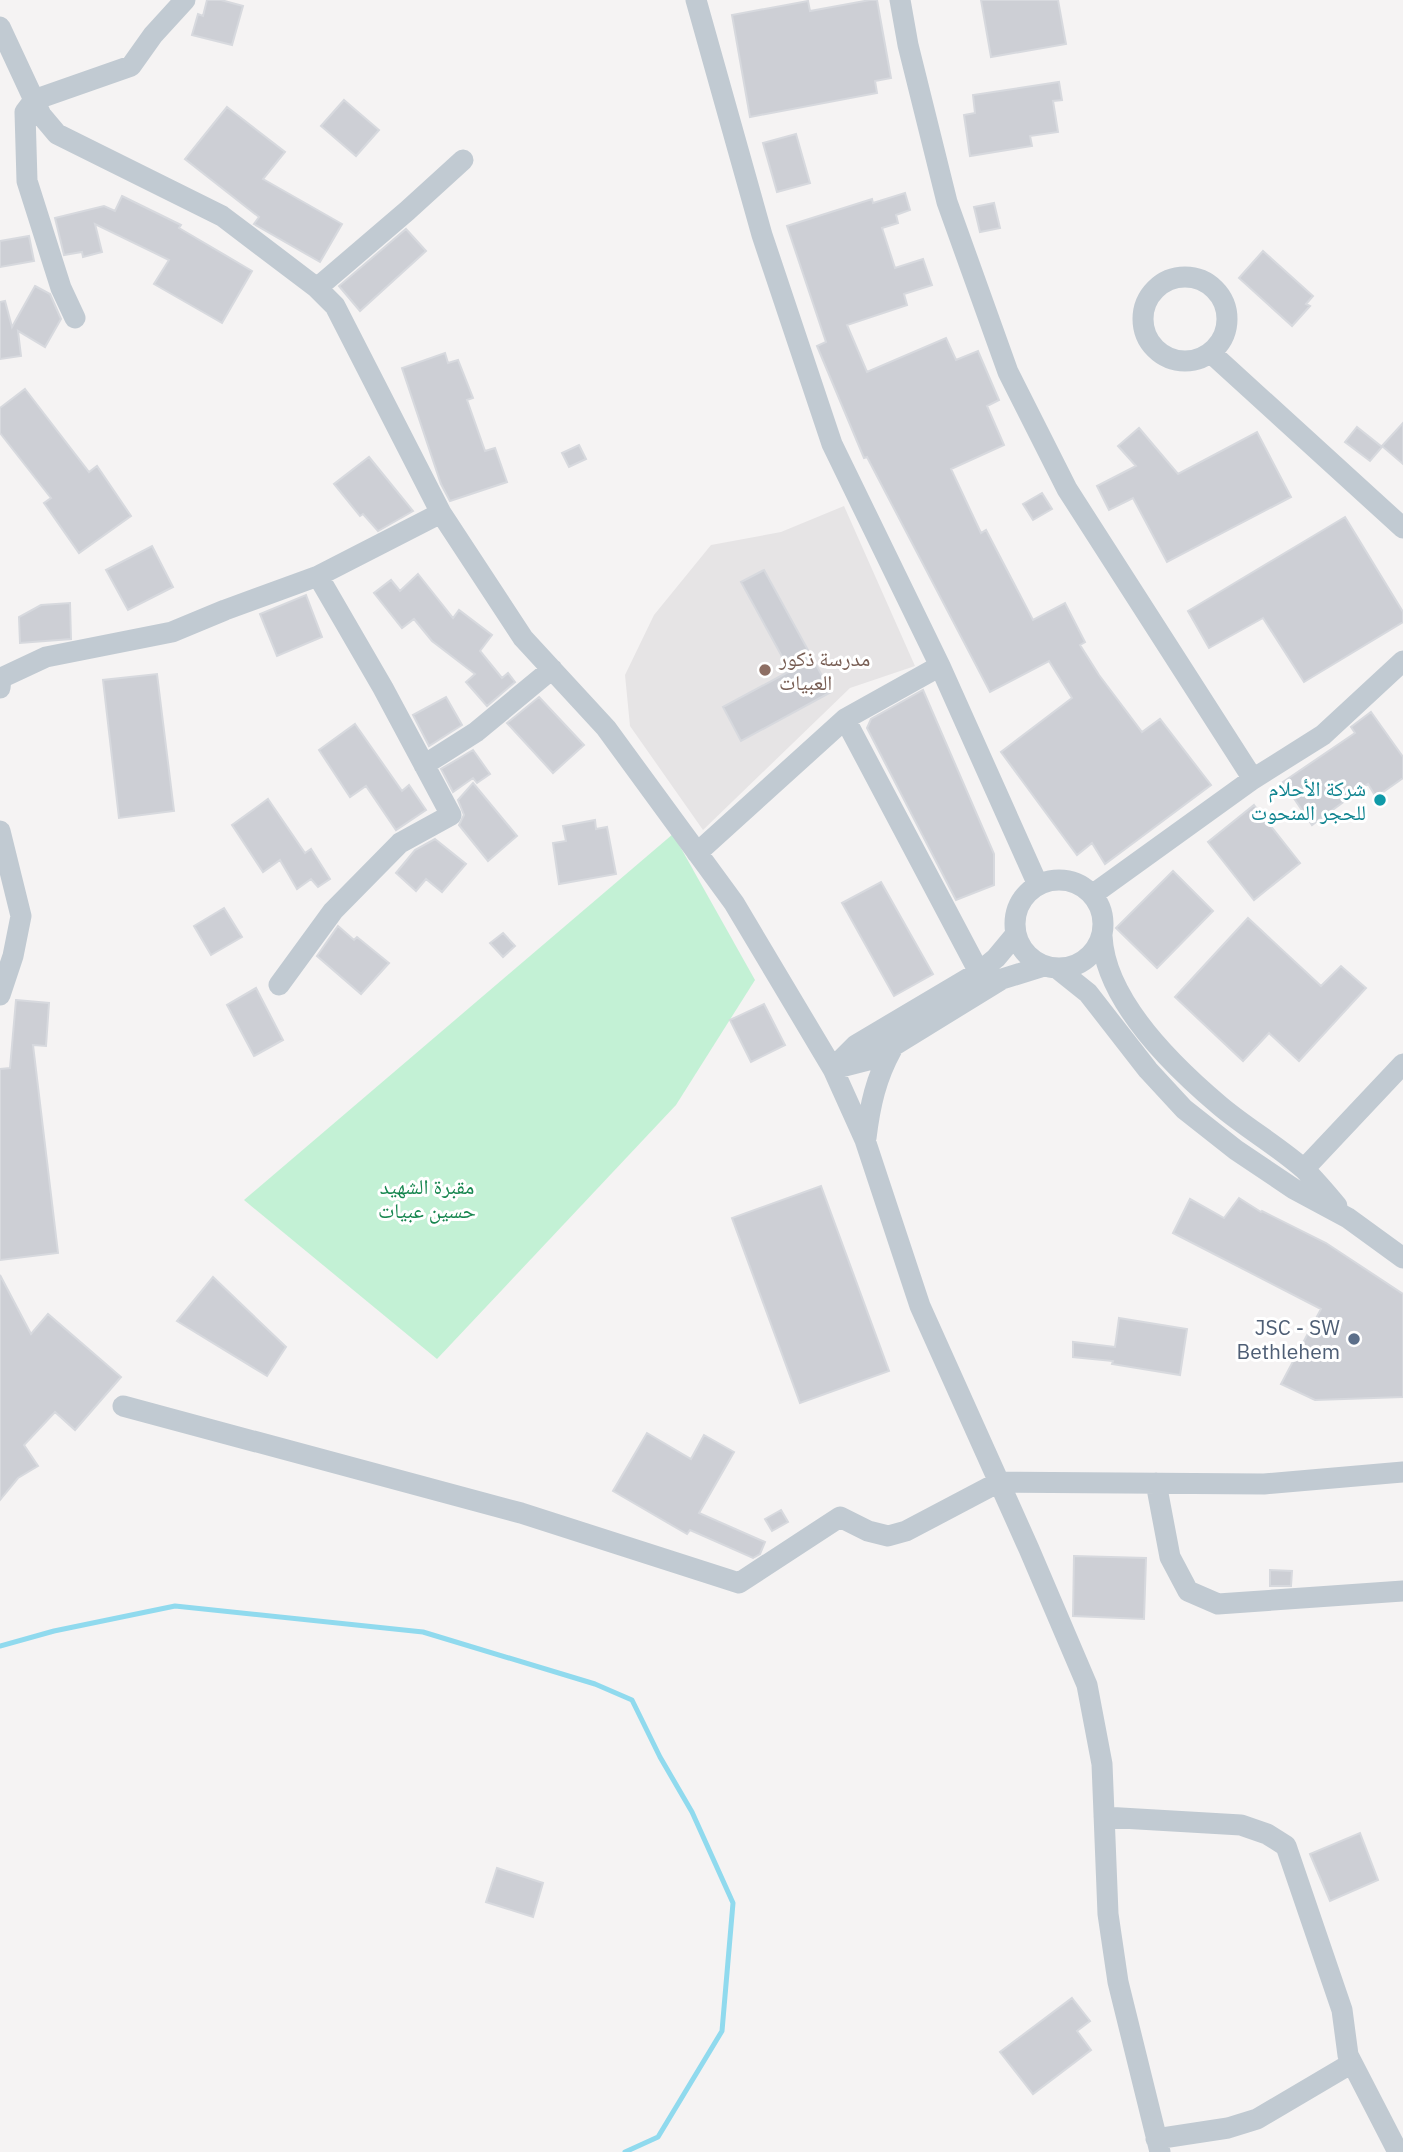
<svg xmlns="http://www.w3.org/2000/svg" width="1403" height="2152" viewBox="0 0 1403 2152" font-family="'IBM Plex Sans','Noto Naskh Arabic',sans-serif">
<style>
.education{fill:#e6e4e5}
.green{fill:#c3f1d5}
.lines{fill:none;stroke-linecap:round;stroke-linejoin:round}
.stream{stroke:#90daee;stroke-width:5}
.building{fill:#cdcfd5;stroke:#d7d9de;stroke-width:2}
.minor{stroke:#c1cad2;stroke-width:21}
.education-dot{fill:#8d6e63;stroke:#fff;stroke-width:2.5}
.culture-dot{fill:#0f9aa8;stroke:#fff;stroke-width:2.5}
.service-dot{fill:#5c6f8a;stroke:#fff;stroke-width:2.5}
.labels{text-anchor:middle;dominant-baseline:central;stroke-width:6;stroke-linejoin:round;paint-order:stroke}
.education-label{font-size:21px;fill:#785e54;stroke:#fff;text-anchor:start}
.culture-label{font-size:21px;fill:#0d838f;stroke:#fff;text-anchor:end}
.park-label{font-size:21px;fill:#17864f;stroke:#fff}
.service-label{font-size:21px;fill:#4e5e75;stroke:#fff;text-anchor:end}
</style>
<rect width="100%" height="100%" fill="#f5f3f3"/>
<path class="education" d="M 844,506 L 915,666 L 850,688 L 703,830 L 630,726 L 625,675 L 654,615 L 711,545 L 781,532 Z"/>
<path class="green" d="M 673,834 L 755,980 L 676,1105 L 437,1359 L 244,1200 Z"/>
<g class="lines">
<path class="stream" d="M 0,1646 L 54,1631 L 175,1606 L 423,1632 L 595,1684 L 632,1700 L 660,1757 L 692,1812 L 733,1903 L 722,2031 L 658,2137 L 625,2152"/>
</g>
<path class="building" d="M 207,0 L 221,0 L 243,6 L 232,45 L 192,35 L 198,14 L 203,16 Z
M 870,0 L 877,0 L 891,78 L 875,81 L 877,93 L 750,117 L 732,15 L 808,1 L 810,11 Z
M 981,0 L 1058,0 L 1066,44 L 991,57 Z
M 1059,82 L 1062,100 L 1053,101 L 1058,132 L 1030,136 L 1032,146 L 970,156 L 964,115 L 975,113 L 973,95 Z
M 344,100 L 379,130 L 356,156 L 321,126 Z
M 227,107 L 285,152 L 263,179 L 342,224 L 320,262 L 254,224 L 259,217 L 185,159 Z
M 796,134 L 810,183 L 777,192 L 763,143 Z
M 905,193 L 910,210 L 896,215 L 898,223 L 882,228 L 895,268 L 923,259 L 932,285 L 904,294 L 907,305 L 847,325 L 867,372 L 946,338 L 956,360 L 978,351 L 999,400 L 987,406 L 1004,445 L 951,469 L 981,533 L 986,530 L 1033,620 L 1065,603 L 1085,642 L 1080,645 L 1099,675 L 1142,732 L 1160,719 L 1211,785 L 1105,864 L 1092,843 L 1077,855 L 1001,752 L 1072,698 L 1049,661 L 990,692 L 867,457 L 864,458 L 817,346 L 826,342 L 787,226 L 872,199 L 873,203 Z
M 122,196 L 181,225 L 179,228 L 252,271 L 222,323 L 154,284 L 169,260 L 95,224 L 102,252 L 83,257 L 82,252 L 64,255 L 55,218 L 104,206 L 115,211 Z
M 994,203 L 1000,228 L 980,232 L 974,207 Z
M 406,229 L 426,251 L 360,311 L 339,286 Z
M 29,236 L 34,261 L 0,267 L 0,241 Z
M 1263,251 L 1313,296 L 1306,304 L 1310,306 L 1292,326 L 1239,278 Z
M 35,286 L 50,294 L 61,319 L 45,347 L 18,331 L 21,356 L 0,359 L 0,302 L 5,301 L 12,327 Z
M 445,353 L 448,363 L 458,360 L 473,398 L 467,400 L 485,451 L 495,448 L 507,482 L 450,501 L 441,484 L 402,368 Z
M 25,389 L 89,472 L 97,466 L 131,516 L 79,553 L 44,503 L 51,498 L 0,433 L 0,408 Z
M 1403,423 L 1403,464 L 1382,446 Z
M 1357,427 L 1382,447 L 1370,461 L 1345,442 Z
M 1139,428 L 1178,474 L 1257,432 L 1291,497 L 1167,562 L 1133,498 L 1109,510 L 1097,486 L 1136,466 L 1118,446 Z
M 579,445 L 586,459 L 569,467 L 562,453 Z
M 369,457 L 413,511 L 378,531 L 363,514 L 360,516 L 334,484 Z
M 1042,493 L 1052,509 L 1033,520 L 1023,504 Z
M 1345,517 L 1403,612 L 1403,622 L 1304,682 L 1263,618 L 1209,648 L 1188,611 Z
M 152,546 L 173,587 L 128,610 L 106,570 Z
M 764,570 L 831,692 L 741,741 L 723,707 L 790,671 L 741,582 Z
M 418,574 L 453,618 L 459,610 L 492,635 L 480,651 L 502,678 L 508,673 L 515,682 L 487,706 L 466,682 L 475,674 L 432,641 L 414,619 L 402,628 L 374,593 L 391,580 L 400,591 Z
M 306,595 L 322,637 L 277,656 L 260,614 Z
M 70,603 L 71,639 L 20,643 L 19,617 L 41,605 Z
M 157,674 L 174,811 L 119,818 L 103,680 Z
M 923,690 L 994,854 L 994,885 L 956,900 L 867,728 L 871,719 Z
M 446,697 L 462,725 L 429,746 L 413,715 Z
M 539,697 L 584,745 L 553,773 L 507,723 Z
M 1371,712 L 1403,757 L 1403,778 L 1376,797 L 1368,784 L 1312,825 L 1283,782 L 1355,733 L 1351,727 Z
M 355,724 L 402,791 L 409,785 L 426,810 L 396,830 L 366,786 L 350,797 L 319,750 Z
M 473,750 L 490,774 L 477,783 L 473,778 L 453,792 L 441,769 Z
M 473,783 L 517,836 L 488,861 L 459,825 L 464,815 L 458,800 Z
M 268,799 L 305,853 L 311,849 L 330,879 L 318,887 L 311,879 L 297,889 L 280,860 L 263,872 L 232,825 Z
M 1254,805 L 1300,863 L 1254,900 L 1208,842 Z
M 595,820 L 596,829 L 607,827 L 616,874 L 559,884 L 553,843 L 566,841 L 563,826 Z
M 435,839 L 466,864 L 442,892 L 426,879 L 416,891 L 396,873 L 415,850 Z
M 1173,871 L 1213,911 L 1157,968 L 1116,928 Z
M 881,882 L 933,974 L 894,996 L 842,903 Z
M 224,908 L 242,937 L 211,955 L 194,926 Z
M 1248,918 L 1321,986 L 1341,966 L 1366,988 L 1299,1061 L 1269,1033 L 1243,1061 L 1175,997 Z
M 338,926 L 354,940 L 357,937 L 389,963 L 361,994 L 317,956 Z
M 503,933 L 515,946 L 503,957 L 490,943 Z
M 256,988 L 283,1040 L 254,1056 L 227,1005 Z
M 16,1000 L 49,1003 L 46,1046 L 33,1045 L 58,1253 L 0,1260 L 0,1069 L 10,1068 Z
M 764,1004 L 785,1045 L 751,1062 L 730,1020 Z
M 821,1186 L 889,1371 L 800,1403 L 732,1218 Z
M 1239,1198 L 1261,1212 L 1262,1211 L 1326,1243 L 1403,1294 L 1403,1397 L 1315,1400 L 1281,1384 L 1321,1309 L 1173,1233 L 1190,1199 L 1224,1218 Z
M 0,1275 L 31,1334 L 48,1314 L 121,1377 L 75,1430 L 55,1412 L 24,1445 L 38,1466 L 18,1478 L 0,1500 Z
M 213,1277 L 286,1347 L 267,1376 L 177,1321 Z
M 1119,1318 L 1187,1329 L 1180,1375 L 1112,1364 L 1113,1361 L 1073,1357 L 1073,1342 L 1115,1347 Z
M 647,1433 L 691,1459 L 704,1435 L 734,1452 L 699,1513 L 765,1542 L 760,1554 L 753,1558 L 690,1530 L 687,1534 L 613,1491 Z
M 781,1510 L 788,1522 L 772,1531 L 765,1519 Z
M 1074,1556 L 1146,1558 L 1144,1619 L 1073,1616 Z
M 1270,1570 L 1292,1571 L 1291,1586 L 1270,1586 Z
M 1360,1833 L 1378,1880 L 1330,1901 L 1310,1854 Z
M 497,1868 L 543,1883 L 533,1917 L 486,1902 Z
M 1072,1998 L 1090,2021 L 1077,2031 L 1091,2050 L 1033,2094 L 1000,2052 Z"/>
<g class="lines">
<path class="minor" d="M 696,0 L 762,235 L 832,444 L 940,666 L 1038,885
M 900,0 L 908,45 L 947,202 L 1008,372 L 1067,489 L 1253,779
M 0,27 L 41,115 L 57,134 L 222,216 L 317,288 L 335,306 L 441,513 L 523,638 L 606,728 L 734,903 L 833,1069 L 865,1140 L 920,1306 L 1029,1549 L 1087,1685 L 1102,1764 L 1108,1914 L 1118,1982 L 1160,2152
M1143 319a42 42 0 1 1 84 0a42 42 0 1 1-84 0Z
M 317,288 L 407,211 L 463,160
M 75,318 L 61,288 L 27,181 L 25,112 L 34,100 L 131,66 L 153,35 L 185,0
M 1211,353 L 1403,528
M 0,688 L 1,678 L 46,657 L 172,632 L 225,610 L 318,576 L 441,513
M 845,719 L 979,972
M 424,765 L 476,732 L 552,669
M 0,831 L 21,916 L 13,956 L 0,995
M 697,853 L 845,719 L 940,666
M1015 924a44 44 0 1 1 88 0a44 44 0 1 1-88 0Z
M 1092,895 L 1253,779 L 1323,735 L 1403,661
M 1102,936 C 1105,1000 1173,1066 1219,1105 C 1246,1128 1278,1146 1305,1170 C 1316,1181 1327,1194 1337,1206
M 1058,969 L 1088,993 L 1148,1070 L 1184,1109 L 1236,1150 L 1294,1189 L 1348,1218 L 1403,1258
M 279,985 L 333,911 L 400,843 L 451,815 L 383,688 L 318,576
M 834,1067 L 856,1045 L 979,972 L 996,958 L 1016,934
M 833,1069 L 872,1059 L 1002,979 L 1044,966
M 866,1138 C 870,1105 876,1078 892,1049
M 1304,1169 L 1403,1064
M 123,1406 L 521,1513 L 739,1583 L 840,1517 L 868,1531 L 888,1536 L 906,1531 L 999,1482 L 1264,1484 L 1403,1472
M 1156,1483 L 1170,1557 L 1188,1591 L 1218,1604 L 1403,1591
M 1104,1817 L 1241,1825 L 1267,1834 L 1286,1846 L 1342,2010 L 1348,2055 L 1398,2152
M 1156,2139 L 1228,2128 L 1257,2119 L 1352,2063"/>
</g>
<circle class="education-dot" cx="765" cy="670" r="7"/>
<circle class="culture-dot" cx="1380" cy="800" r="7"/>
<circle class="service-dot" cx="1354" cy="1339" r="7"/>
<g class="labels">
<g class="education-label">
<text x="779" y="658">مدرسة ذكور<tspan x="779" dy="24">العبيات</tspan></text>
</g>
<g class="culture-label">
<text x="1366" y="788">شركة الأحلام<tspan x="1366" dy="24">للحجر المنحوت</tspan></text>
</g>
<g class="park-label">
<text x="427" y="1186">مقبرة الشهيد<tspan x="427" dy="24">حسين عبيات</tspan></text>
</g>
<g class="service-label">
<text x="1340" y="1327">JSC - SW<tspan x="1340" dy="24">Bethlehem</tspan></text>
</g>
</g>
</svg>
